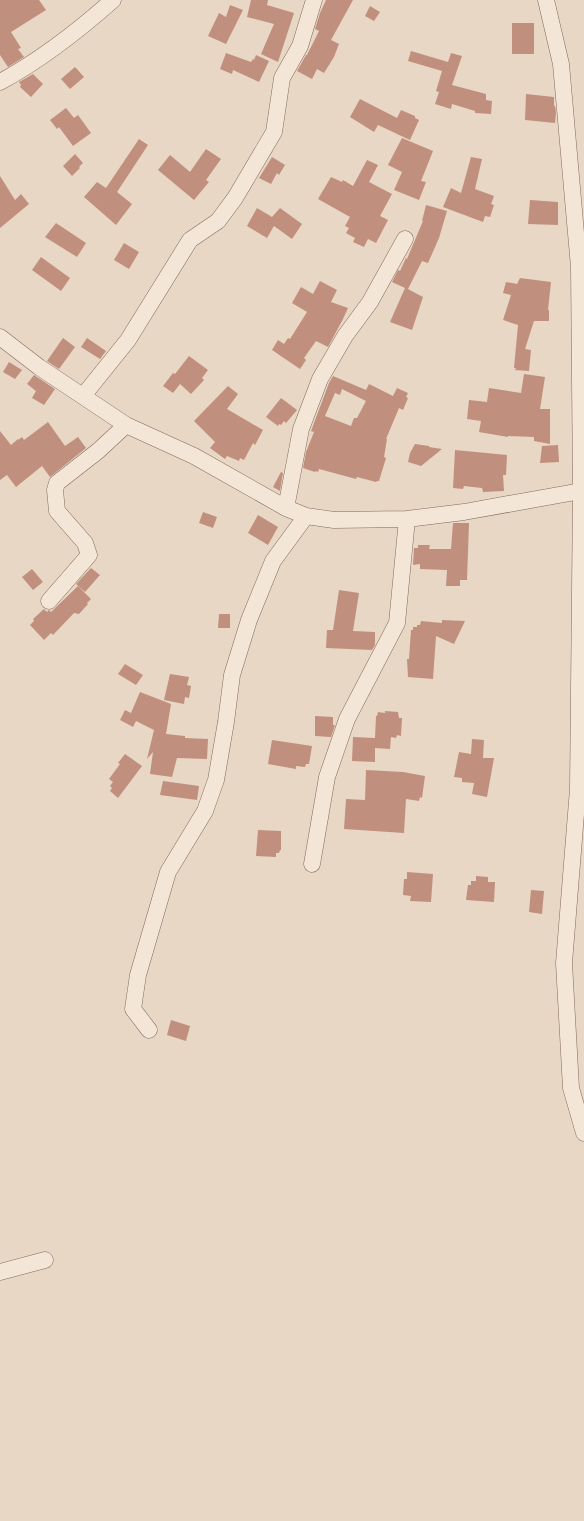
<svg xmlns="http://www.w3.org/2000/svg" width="584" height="1521" viewBox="0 0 584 1521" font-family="'Playfair Display',serif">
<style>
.building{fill:#c18f7e;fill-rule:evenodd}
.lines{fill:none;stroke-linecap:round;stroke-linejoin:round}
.street-casing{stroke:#806a5d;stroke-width:17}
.street{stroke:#f4e6d6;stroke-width:16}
</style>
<rect width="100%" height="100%" fill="#e8d7c4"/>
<path class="building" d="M 0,0 L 39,0 L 46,10 L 11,32 L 21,48 L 18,49 L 24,57 L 8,67 L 0,55 Z
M 251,0 L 268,0 L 267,5 L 294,13 L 278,62 L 261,54 L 274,24 L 247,17 Z
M 326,0 L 353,0 L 331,40 L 339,44 L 334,57 L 324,73 L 317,69 L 312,79 L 297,71 L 306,55 L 307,55 L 319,31 L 315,29 L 320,13 Z
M 230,5 L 243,10 L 226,44 L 208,36 L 219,13 L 226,17 Z
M 370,6 L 380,12 L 374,21 L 365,16 Z
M 512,23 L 534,23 L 534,54 L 512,54 Z
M 411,51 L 448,62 L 451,53 L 462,56 L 452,85 L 486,94 L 486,100 L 492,101 L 491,114 L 475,113 L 475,111 L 452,104 L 451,109 L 435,104 L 439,92 L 436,91 L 442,71 L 408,61 Z
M 226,53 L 251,62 L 253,59 L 254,60 L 256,55 L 269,61 L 259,82 L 233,70 L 232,74 L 220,69 Z
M 75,67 L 84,77 L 70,89 L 61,79 Z
M 33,74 L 43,84 L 31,97 L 20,87 L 21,85 L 19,82 Z
M 526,94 L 554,97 L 554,106 L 555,106 L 556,113 L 555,123 L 525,120 Z
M 360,99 L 397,118 L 401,110 L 415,116 L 415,118 L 419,120 L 410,140 L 378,125 L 374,132 L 350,117 Z
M 66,108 L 74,118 L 78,115 L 91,133 L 73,146 L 59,127 L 57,129 L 50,120 Z
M 402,138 L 433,151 L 421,181 L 426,182 L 419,200 L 394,190 L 402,172 L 388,165 Z
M 139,139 L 148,145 L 117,192 L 132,204 L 116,225 L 84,197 L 97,182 L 106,188 Z
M 206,149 L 221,159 L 206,180 L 209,182 L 194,200 L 158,170 L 170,155 L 190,172 Z
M 75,154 L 83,163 L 79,167 L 80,168 L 72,176 L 63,166 Z
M 272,157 L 285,165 L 279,175 L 277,173 L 271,184 L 259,178 Z
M 471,157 L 482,159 L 475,189 L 494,196 L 491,204 L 494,205 L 490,217 L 485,216 L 483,222 L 443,207 L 451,188 L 461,193 Z
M 367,160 L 378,165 L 369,182 L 392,194 L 380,216 L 388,220 L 376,243 L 368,239 L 364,247 L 353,242 L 355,238 L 346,233 L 349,228 L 345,226 L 350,217 L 318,199 L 331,177 L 342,182 L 343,180 L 353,186 Z
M 0,176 L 15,200 L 21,194 L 29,204 L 0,228 Z
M 530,200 L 558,202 L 558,225 L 528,224 Z
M 426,205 L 447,211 L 439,238 L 428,263 L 422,261 L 408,289 L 406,288 L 423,297 L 412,330 L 390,322 L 405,288 L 392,282 L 398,270 L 400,271 L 406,258 L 407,259 L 423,221 L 422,221 Z
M 257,208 L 272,217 L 280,208 L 302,224 L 292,239 L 274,226 L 267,238 L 247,226 Z
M 56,223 L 86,243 L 77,257 L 45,237 Z
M 124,243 L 139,252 L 129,269 L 114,260 Z
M 41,257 L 70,278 L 61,291 L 32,270 Z
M 520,278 L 551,282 L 548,310 L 549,310 L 549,321 L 534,321 L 525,349 L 531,350 L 529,371 L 515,370 L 516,368 L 514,368 L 518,325 L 503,320 L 511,295 L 503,293 L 506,282 L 517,284 Z
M 320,281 L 337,290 L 331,302 L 348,308 L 343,319 L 328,347 L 316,341 L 304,358 L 306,360 L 300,369 L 272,350 L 278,340 L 284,344 L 288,338 L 290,339 L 307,312 L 292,303 L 301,287 L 313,294 Z
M 63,338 L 75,347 L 59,369 L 47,361 Z
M 87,338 L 106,351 L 100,359 L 81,347 Z
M 189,356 L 208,370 L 202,378 L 204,380 L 191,394 L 180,384 L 173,393 L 163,386 L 173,373 L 175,374 Z
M 9,362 L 22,370 L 15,379 L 3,372 Z
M 524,374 L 545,377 L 540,409 L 550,409 L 550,444 L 534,441 L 534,437 L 508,436 L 508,437 L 479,432 L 481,421 L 467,419 L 469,400 L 487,402 L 489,388 L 521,393 Z
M 34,375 L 55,389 L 44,405 L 32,398 L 36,391 L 27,384 Z
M 333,376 L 366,390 L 369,384 L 393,396 L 397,388 L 408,393 L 406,397 L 408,398 L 403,410 L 399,408 L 386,439 L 387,439 L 384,457 L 386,458 L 379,481 L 377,481 L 376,482 L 357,477 L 356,479 L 319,469 L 318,472 L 316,471 L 315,472 L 303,468 L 306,452 L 314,432 L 311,431 L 329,383 ZM 342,389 L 366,401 L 357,418 L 354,418 L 351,426 L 325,416 L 335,393 L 340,395 Z
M 228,386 L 238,394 L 227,409 L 263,430 L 255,445 L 253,443 L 244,460 L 240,458 L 239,461 L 227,456 L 225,459 L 210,448 L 215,442 L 194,421 Z
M 281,398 L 297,410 L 286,423 L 284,421 L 281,425 L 279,424 L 278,426 L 266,417 Z
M 48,422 L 65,446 L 78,437 L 86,448 L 50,477 L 42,466 L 16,487 L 7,475 L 0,480 L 0,431 L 11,445 L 18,439 L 18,440 L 22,437 L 24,440 Z
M 415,444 L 429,446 L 429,447 L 442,449 L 421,466 L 408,462 L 410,453 Z
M 558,445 L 559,462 L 540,463 L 542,446 Z
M 455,450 L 507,455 L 506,475 L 503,475 L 504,491 L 483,492 L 482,488 L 464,486 L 463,489 L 453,488 Z
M 281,472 L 283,473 L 280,491 L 273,487 Z
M 203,512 L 217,517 L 213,528 L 199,523 Z
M 258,515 L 278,527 L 268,545 L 248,533 Z
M 453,523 L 469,523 L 467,580 L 460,580 L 460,586 L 446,586 L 447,570 L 420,569 L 420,564 L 413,565 L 414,548 L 418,548 L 418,545 L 430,545 L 429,549 L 451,549 Z
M 91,568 L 100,575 L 85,592 L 76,584 Z
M 32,569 L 43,582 L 33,590 L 22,577 Z
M 78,586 L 91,599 L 87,603 L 88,604 L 79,614 L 74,613 L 53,635 L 51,633 L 44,640 L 30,625 L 34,621 L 33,619 L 44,609 L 47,612 L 49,610 L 51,612 Z
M 339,590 L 359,593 L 353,631 L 375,632 L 375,645 L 372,650 L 326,648 L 327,630 L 333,630 Z
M 219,614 L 230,614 L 230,628 L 218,628 Z
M 442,620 L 465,621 L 454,644 L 436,636 L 433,679 L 408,677 L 407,659 L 409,659 L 411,630 L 413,630 L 413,627 L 417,627 L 417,625 L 420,625 L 421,621 L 442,623 Z
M 125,664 L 143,675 L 136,685 L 118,674 Z
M 170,674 L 189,677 L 187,685 L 191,686 L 189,698 L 185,697 L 184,704 L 164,700 Z
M 140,692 L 171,704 L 166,734 L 185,736 L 185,738 L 208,739 L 207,759 L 177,758 L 172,777 L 150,774 L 153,752 L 147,759 L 154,730 L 136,721 L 133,727 L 120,720 L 125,710 L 131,713 Z
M 385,711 L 398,712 L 399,718 L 402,718 L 401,736 L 397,735 L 396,738 L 391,737 L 390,749 L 375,748 L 375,762 L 352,761 L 353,737 L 375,738 L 376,716 L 377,716 L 378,712 L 385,713 Z
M 315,716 L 333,717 L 333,725 L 335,725 L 331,737 L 315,736 Z
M 472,739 L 484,740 L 483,758 L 494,758 L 487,797 L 472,794 L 474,783 L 462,782 L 462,778 L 454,777 L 459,752 L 471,754 Z
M 272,740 L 312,746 L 309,764 L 306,764 L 305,767 L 296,766 L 296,769 L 268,764 Z
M 125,754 L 142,766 L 118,798 L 110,791 L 112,788 L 110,786 L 113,782 L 109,779 L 120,764 L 118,763 Z
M 366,770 L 403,772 L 425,776 L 422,798 L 420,797 L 419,801 L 406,799 L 404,833 L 344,829 L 346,799 L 365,800 Z
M 163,781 L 199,786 L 197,800 L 160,795 Z
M 258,830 L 281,831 L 281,850 L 280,850 L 279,853 L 276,853 L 276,857 L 256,856 Z
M 407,872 L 433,874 L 431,902 L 410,901 L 411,896 L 403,895 L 404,879 L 407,879 Z
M 476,876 L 488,877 L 488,882 L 495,882 L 494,902 L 466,900 L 468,885 L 471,885 L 471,881 L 476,881 Z
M 531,890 L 544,891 L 542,914 L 529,912 Z
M 171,1020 L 190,1026 L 186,1041 L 167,1035 Z"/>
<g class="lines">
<defs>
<path id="street" d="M 546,0 L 561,64 L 579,267 L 581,491 L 578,789 L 564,963 L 571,1088 L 584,1133
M 0,82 C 41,60 78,31 113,0
M 0,337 L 39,367 L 126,425 L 194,456 L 286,508 L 306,516 L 334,520 L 407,519 L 464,512 L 581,491
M 83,396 L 128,340 L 190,240 L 218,221 L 235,198 L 274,132 L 282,78 L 300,46 L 314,0
M 286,508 L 301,429 L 320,379 L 345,336 L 370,302 L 405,239
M 49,601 L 89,555 L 85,543 L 57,511 L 55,490 L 57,483 L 98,451 L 126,425
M 312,864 L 327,777 L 347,719 L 397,623 L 407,519
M 149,1030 L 133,1009 L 138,975 L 168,872 L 205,811 L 216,780 L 226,722 L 232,675 L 249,620 L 273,561 L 306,516
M 0,1272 L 45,1260"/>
</defs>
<use href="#street" class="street-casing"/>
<use href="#street" class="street"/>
</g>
</svg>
